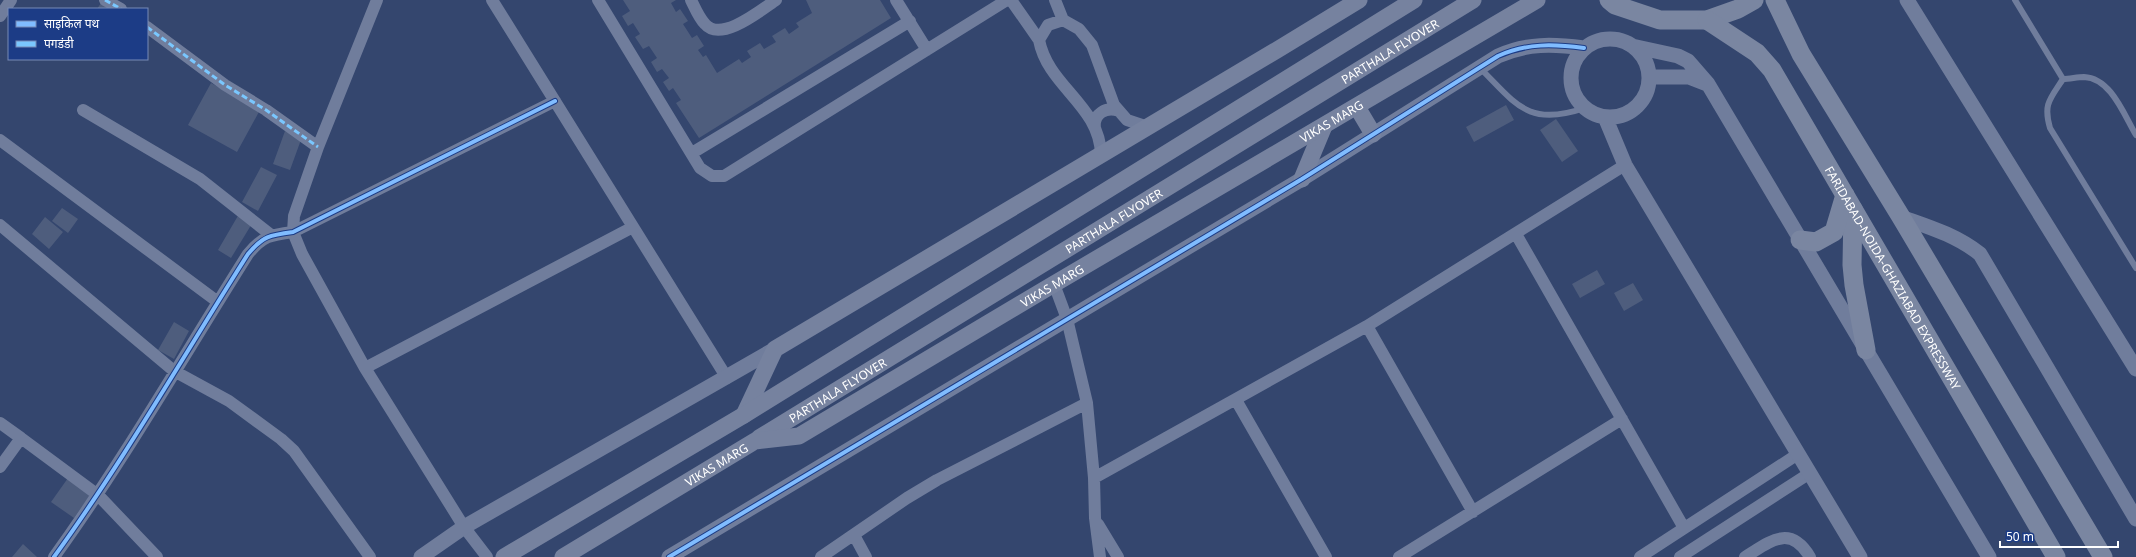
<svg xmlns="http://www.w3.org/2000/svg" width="2136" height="557" viewBox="0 0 2136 557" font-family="'Noto Sans','Noto Sans Devanagari',sans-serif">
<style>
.building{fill:#4e5d7d}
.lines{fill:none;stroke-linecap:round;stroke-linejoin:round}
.service{stroke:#707d9c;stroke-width:6}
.minor{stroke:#707d9c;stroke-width:12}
.tertiary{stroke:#707d9c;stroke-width:15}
.secondary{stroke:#76829f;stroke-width:17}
.primary{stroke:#7a86a1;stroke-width:19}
.quiet{stroke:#7ac7fe;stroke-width:3;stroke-dasharray:6 3;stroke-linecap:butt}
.cycleway-casing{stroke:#1c3c86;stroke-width:6}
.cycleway{stroke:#80bcff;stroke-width:4}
.labels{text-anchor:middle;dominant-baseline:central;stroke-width:3;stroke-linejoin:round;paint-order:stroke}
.street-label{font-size:12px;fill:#fff;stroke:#1c3c86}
</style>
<rect width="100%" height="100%" fill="#34466e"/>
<path class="building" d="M 623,0 L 676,0 L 671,3 L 676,12 L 680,9 L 688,21 L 683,24 L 692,38 L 697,35 L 704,46 L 698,50 L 703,57 L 706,55 L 717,73 L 739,59 L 742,63 L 751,57 L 747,51 L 760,43 L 764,49 L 776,42 L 772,36 L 785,28 L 789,34 L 799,27 L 796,23 L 812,13 L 806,0 L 880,0 L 891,18 L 699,138 L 676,103 L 681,100 L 673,88 L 669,91 L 663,82 L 669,78 L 662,69 L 657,72 L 651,62 L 657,58 L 649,46 L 643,49 L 635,37 L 640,34 L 633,23 L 628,26 L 622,16 L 630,11 Z
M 101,3 L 113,9 L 97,9 Z
M 211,83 L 260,110 L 237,152 L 188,125 Z
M 1506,105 L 1514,120 L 1474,142 L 1466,127 Z
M 1556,119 L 1578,151 L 1562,162 L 1540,130 Z
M 285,131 L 302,137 L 290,170 L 273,164 Z
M 261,167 L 277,175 L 258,211 L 242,202 Z
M 62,208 L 78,219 L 68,233 L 52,221 Z
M 239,214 L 253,222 L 231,258 L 218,250 Z
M 45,217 L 63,232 L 49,249 L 32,234 Z
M 1597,270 L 1605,284 L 1580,298 L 1572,284 Z
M 1633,283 L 1643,300 L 1624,311 L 1614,293 Z
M 174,322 L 189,331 L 174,359 L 158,350 Z
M 68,478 L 91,494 L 74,518 L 51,502 Z
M 23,544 L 37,557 L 12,557 Z"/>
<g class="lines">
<path class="service" d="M 2015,0 L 2063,79 C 2070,79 2077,77 2084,77 C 2111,78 2124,115 2136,135
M 1480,68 C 1517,105 1528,127 1585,108
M 2063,79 C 2050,99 2043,104 2050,128 L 2136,268"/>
<path class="minor" d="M 105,0 L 121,9
M 377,0 L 318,147 L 294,216 L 293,232 L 302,254 L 365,368 L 464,527 L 487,557
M 492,0 L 727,378
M 598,0 L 700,168 L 712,176 L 724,176 L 1007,0
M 691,0 C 695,8 699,18 705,24 C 721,43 761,10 776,0
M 896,0 L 927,50
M 1011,0 L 1039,40
M 1055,0 L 1063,20
M 0,16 L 11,0
M 147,27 L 225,85 L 266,110 L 318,147
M 83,110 L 200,179 L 271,235
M 1095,128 C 1093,114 1106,106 1119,111
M 0,140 L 218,302
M 692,153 L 910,21
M 1101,155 C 1100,105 1048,87 1039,40 L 1048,25 L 1063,20 L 1079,29 L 1092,45 L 1114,105 L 1127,120 L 1148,127
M 0,225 L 174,371 L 229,401 L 281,439 L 294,451 L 370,557
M 1516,234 L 1684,528
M 1054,284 L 1067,319 L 1087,403 L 1094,478 L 1095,518 L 1100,557
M 1367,326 L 1473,512
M 365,368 L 633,227
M 1236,400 L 1326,557
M 0,423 L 21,438
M 0,467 L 21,438 L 98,495 L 157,557
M 1094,478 L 1367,326 L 1625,165
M 1098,524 L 1118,557
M 854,535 L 866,557
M 54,557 C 124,460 184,355 248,254 C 263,236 270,235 293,232 L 555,101
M 821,557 L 907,498 L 937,480 L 1087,403
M 1399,557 L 1622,419
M 1640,557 L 1798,454
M 1680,557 L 1810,473
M 1745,557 C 1771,541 1790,524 1810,557"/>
<path class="tertiary" d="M 1907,0 L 2136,369
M1571 78a39 39 0 1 1 78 0a39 39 0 1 1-78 0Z
M 1632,46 L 1678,56 L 1688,61 L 1708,84 L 1989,557
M 1649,77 L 1689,77 L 1707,84
M 1605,117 L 1625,165 L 1860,557
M 1901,217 C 1929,227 1956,235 1980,254 L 2136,519
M 421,557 L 464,527 L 775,349
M 669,557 L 1302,179 L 1498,56 C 1527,43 1553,44 1584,48"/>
<g class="secondary">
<path d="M 1357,107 L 1373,134"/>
<path d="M 1302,179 L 1324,126"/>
<path d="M 744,415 L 775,349 L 1277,50 L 1359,0"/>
<path id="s1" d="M 759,438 L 1473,0"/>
<path d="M 504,557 L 744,415 L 1414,0"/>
<path id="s2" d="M 563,557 L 755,441 L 799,436 L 1054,284 L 1537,0"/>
</g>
<g class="primary">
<path d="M 1609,0 L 1615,5 L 1660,20 L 1707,20 L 1738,9 L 1754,0"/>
<path d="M 1775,0 L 1801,54 L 1901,217 L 2103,557"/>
<path id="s3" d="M 1707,20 L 1757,53 L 1772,70 L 2056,557"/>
<path d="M 1853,209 L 1852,265 L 1854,285 L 1866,350"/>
<path d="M 1800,240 L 1816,242 L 1834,232 L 1845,195"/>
</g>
<path class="quiet" d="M 105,0 L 121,9
M 147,27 L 225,85 L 266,110 L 318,147"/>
<defs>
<path id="cycleway" d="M 54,557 C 124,460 184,355 248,254 C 263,236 270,235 293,232 L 555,101
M 669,557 L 1302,179 L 1498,56 C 1527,43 1553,44 1584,48"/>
</defs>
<use href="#cycleway" class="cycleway-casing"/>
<use href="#cycleway" class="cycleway"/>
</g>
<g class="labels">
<g class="street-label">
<text stroke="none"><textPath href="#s1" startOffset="740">PARTHALA FLYOVER</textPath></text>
<text stroke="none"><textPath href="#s2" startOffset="887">VIKAS MARG</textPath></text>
<text stroke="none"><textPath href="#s1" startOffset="416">PARTHALA FLYOVER</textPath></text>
<text stroke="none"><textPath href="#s3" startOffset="323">FARIDABAD-NOIDA-GHAZIABAD EXPRESSWAY</textPath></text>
<text stroke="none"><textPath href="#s2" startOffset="563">VIKAS MARG</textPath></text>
<text stroke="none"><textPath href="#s1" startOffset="92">PARTHALA FLYOVER</textPath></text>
<text stroke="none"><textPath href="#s2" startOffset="179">VIKAS MARG</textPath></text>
</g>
</g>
<rect x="8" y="8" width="140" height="52" fill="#1c3c86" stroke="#778ab6"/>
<rect x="16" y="21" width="20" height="6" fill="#80bcff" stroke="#778ab6"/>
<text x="44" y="28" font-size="12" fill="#ffffff">साइकिल पथ</text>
<rect x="16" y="41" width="20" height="6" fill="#7ac7fe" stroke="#778ab6"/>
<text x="44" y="48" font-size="12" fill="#ffffff">पगडंडी</text>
<path d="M2000 541v6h118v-6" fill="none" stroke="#ffffff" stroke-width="2"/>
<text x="2006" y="541" font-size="12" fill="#ffffff" stroke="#1c3c86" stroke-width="3" paint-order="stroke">50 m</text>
</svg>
